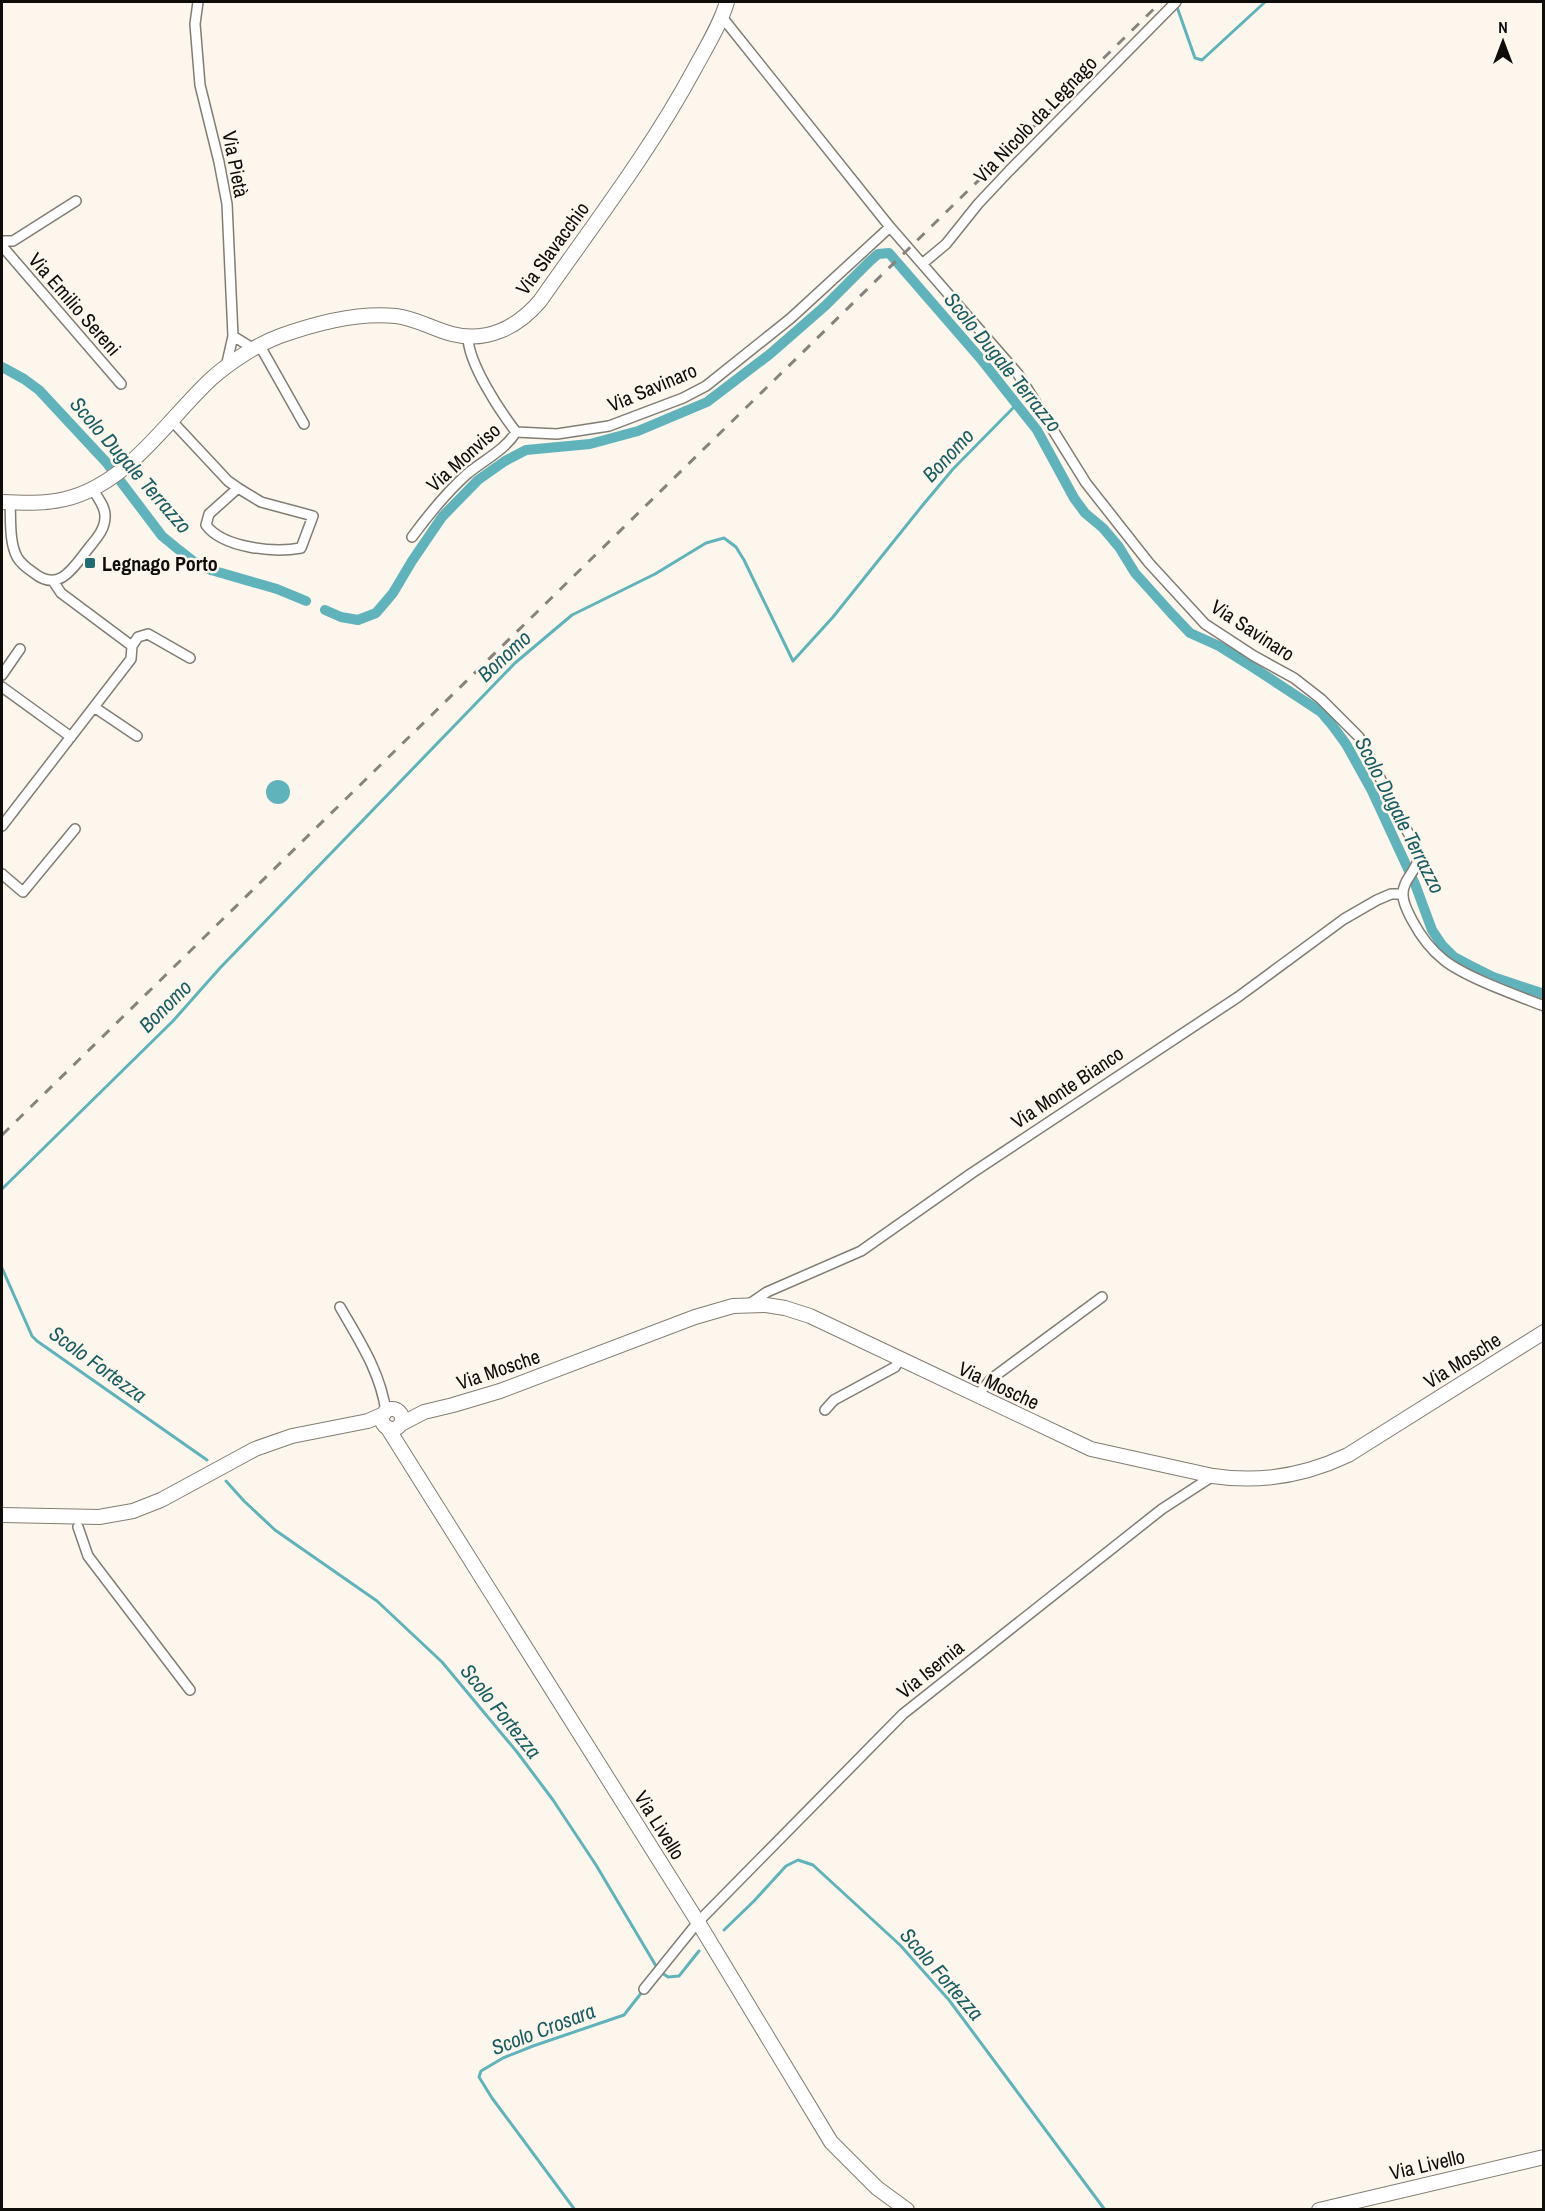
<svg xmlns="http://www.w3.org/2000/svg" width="1545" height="2211" viewBox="0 0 1545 2211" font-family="'Archivo Narrow',sans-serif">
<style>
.water{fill:#61b3bb}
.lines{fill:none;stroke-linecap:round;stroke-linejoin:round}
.stream{stroke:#61b3bb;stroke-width:3}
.canal{stroke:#61b3bb;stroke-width:10}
.street-casing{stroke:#827d73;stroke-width:12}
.secondary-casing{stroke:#827d73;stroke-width:16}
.street{stroke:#fff;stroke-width:9}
.secondary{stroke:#fff;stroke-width:14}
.rail{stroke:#87827c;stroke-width:3;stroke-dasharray:10 10;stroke-linecap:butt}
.poi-dot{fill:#206c72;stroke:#fdf6ec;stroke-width:2}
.labels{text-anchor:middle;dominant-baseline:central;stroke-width:5;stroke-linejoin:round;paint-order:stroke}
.street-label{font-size:20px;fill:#0f0d0a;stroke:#fdf6ec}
.poi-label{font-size:20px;font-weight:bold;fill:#0f0d0a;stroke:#fdf6ec;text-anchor:start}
.water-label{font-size:21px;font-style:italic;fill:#195e64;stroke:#fdf6ec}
</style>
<rect width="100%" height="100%" fill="#fdf6ec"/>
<path class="water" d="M266 792a12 12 0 1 1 24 0a12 12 0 1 1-24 0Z"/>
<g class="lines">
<path class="stream" d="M 1177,7 L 1195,58 L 1202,60 L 1265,2
M 2,1189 L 173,1021 L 220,968 L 515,663 L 572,615 L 655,574 L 706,543 L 724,538 L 736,547 L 744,560 L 793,661 L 833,617 L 922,506 L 953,469 L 1016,405
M 2,1268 L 32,1336 L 37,1341 L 207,1460
M 226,1481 L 244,1501 L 275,1530 L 377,1601 L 442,1662 L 517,1752 L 553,1800 L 596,1865 L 659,1971 L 668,1977 L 679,1976 L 699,1951
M 724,1930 L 754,1901 L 786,1866 L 798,1860 L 813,1865 L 900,1945 L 949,2000 L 1105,2210
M 575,2210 L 492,2098 L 479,2077 L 481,2071 L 503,2058 L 533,2046 L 624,2015 L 642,1992"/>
<path class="canal" d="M 2,367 L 24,379 L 39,390 L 106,462 L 162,536 L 179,550 L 193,561 L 211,570 L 277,589 L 306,601
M 325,610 L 341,617 L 358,620 L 376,613 L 393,593 L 412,561 L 442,517 L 478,480 L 505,461 L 526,450 L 590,444 L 638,431 L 707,402 L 770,354 L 825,306 L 869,262 L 878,254 L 889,253 L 980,358 L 1037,430 L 1074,498 L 1085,513 L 1103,528 L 1119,547 L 1135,573 L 1171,613 L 1190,633 L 1219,646 L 1254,668 L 1321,712 L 1332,725 L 1346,744 L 1371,789 L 1415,884 L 1432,930 L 1442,945 L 1454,957 L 1469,965 L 1493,977 L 1544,994"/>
<defs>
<path id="street" d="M 198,2 L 195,24 L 200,85 L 219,162 L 227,204 L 233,336 L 226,367
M 722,17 L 890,227 L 1018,374 L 1086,483 L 1149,563 L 1205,624 L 1254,656 L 1294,678 L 1321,699 L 1359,737 L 1419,854 C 1419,870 1402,879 1403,895 C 1403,904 1408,912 1412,920 C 1420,935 1431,950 1444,960 C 1465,977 1516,995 1544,1006
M 2,241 L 13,241 L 76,201
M 2,246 L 121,384
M 922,264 L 946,244 L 978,204 L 1009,171 L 1176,2
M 233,336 L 254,349
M 468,337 C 468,363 500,411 516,432 L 557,434 L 609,426 L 683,398 L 706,386 L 791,318 L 890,227
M 260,346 L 304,424
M 171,420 L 228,481 L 238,488 L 209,514 L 206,525 C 223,548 274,553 301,548 L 313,516 L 261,502 L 238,488
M 10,502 C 11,519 9,542 17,557 C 21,564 28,569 34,573 C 59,593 73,568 88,549 C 95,540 105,530 105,517 C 106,507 97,497 92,488
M 412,537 C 429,514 446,493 467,474 C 484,460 505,450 516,432
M 132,646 L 138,637 L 148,634 L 190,658
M 2,675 L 20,649
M 2,687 L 71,737
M 94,707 L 137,736
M 2,826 L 131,659 L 132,646 L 61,593 L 53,581
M 2,874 L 23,892 L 75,829
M 748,1305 L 767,1292 L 861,1251 L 972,1173 L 1238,997 L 1344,919 L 1377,900 L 1391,894 L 1403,894
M 340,1307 C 359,1340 381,1373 386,1412
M 977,1396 L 991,1379 L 1102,1297
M 825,1410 L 834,1400 L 895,1367 L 900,1359
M 78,1527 L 88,1556 L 190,1690
M 644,1989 L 698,1922 L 903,1714 L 1162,1509 L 1213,1476"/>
<path id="secondary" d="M 2,502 C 22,503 44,504 65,499 C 128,484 166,421 211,379 C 230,362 256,345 280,336 C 316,323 358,312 396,316 C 415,318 433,329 452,334 C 487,343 518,327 540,301 C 593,225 651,150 695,68 C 707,46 720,25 727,2
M382 1419a10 10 0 1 1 20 0a10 10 0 1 1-20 0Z
M 401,1424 L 424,1412 L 453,1405 L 500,1391 L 695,1317 L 733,1306 L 766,1305 L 785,1308 L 810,1316 L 1091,1449 L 1213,1476 C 1259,1483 1306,1475 1348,1455 L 1544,1332
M 387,1427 L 698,1922 L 831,2142 L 877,2188 L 907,2210
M 2,1515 L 99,1517 L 133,1511 L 161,1500 L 255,1449 L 292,1436 L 368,1421 L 384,1414
M 1319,2210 L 1544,2157"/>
</defs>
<use href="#street" class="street-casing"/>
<use href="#secondary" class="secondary-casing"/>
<use href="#street" class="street"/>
<use href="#secondary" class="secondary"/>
<path class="rail" d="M 2,1135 L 1161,2"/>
</g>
<rect class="poi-dot" x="84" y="557" width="12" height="12" rx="3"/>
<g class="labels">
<g class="street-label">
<text transform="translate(1035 119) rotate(-46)">Via Nicolò da Legnago</text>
<text transform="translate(236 164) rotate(79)">Via Pietà</text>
<text transform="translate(552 248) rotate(-54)">Via Slavacchio</text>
<text transform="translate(75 304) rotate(49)">Via Emilio Sereni</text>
<text transform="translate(652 387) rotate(-23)">Via Savinaro</text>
<text transform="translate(463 457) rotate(-42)">Via Monviso</text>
<text transform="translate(1253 630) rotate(33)">Via Savinaro</text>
<text transform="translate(1067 1087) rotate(-34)">Via Monte Bianco</text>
<text transform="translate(1462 1360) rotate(-32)">Via Mosche</text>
<text transform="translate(498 1369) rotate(-19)">Via Mosche</text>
<text transform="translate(999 1385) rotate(25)">Via Mosche</text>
<text transform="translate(930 1669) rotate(-39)">Via Isernia</text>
<text transform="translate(660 1825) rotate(58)">Via Livello</text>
<text transform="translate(1427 2164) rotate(-13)">Via Livello</text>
</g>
<g class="poi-label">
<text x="102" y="563">Legnago Porto</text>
</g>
<g class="water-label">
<text transform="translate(1003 362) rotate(51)">Scolo Dugale Terrazzo</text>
<text transform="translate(948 455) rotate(-47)">Bonomo</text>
<text transform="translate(131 465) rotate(49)">Scolo Dugale Terrazzo</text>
<text transform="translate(504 656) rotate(-43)">Bonomo</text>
<text transform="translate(1400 815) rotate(63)">Scolo Dugale Terrazzo</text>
<text transform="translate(165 1006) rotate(-45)">Bonomo</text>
<text transform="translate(98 1364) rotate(36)">Scolo Fortezza</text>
<text transform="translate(501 1711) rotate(51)">Scolo Fortezza</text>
<text transform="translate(942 1974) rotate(49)">Scolo Fortezza</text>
<text transform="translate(543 2029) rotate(-21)">Scolo Crosara</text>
</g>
</g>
<rect width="1545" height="2211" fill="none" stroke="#0f0d0a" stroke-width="6"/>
<g transform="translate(1503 42)" stroke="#fdf6ec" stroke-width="4.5" paint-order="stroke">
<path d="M0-4.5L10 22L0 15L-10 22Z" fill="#0f0d0a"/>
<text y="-9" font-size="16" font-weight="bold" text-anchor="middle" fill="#0f0d0a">N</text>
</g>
</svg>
